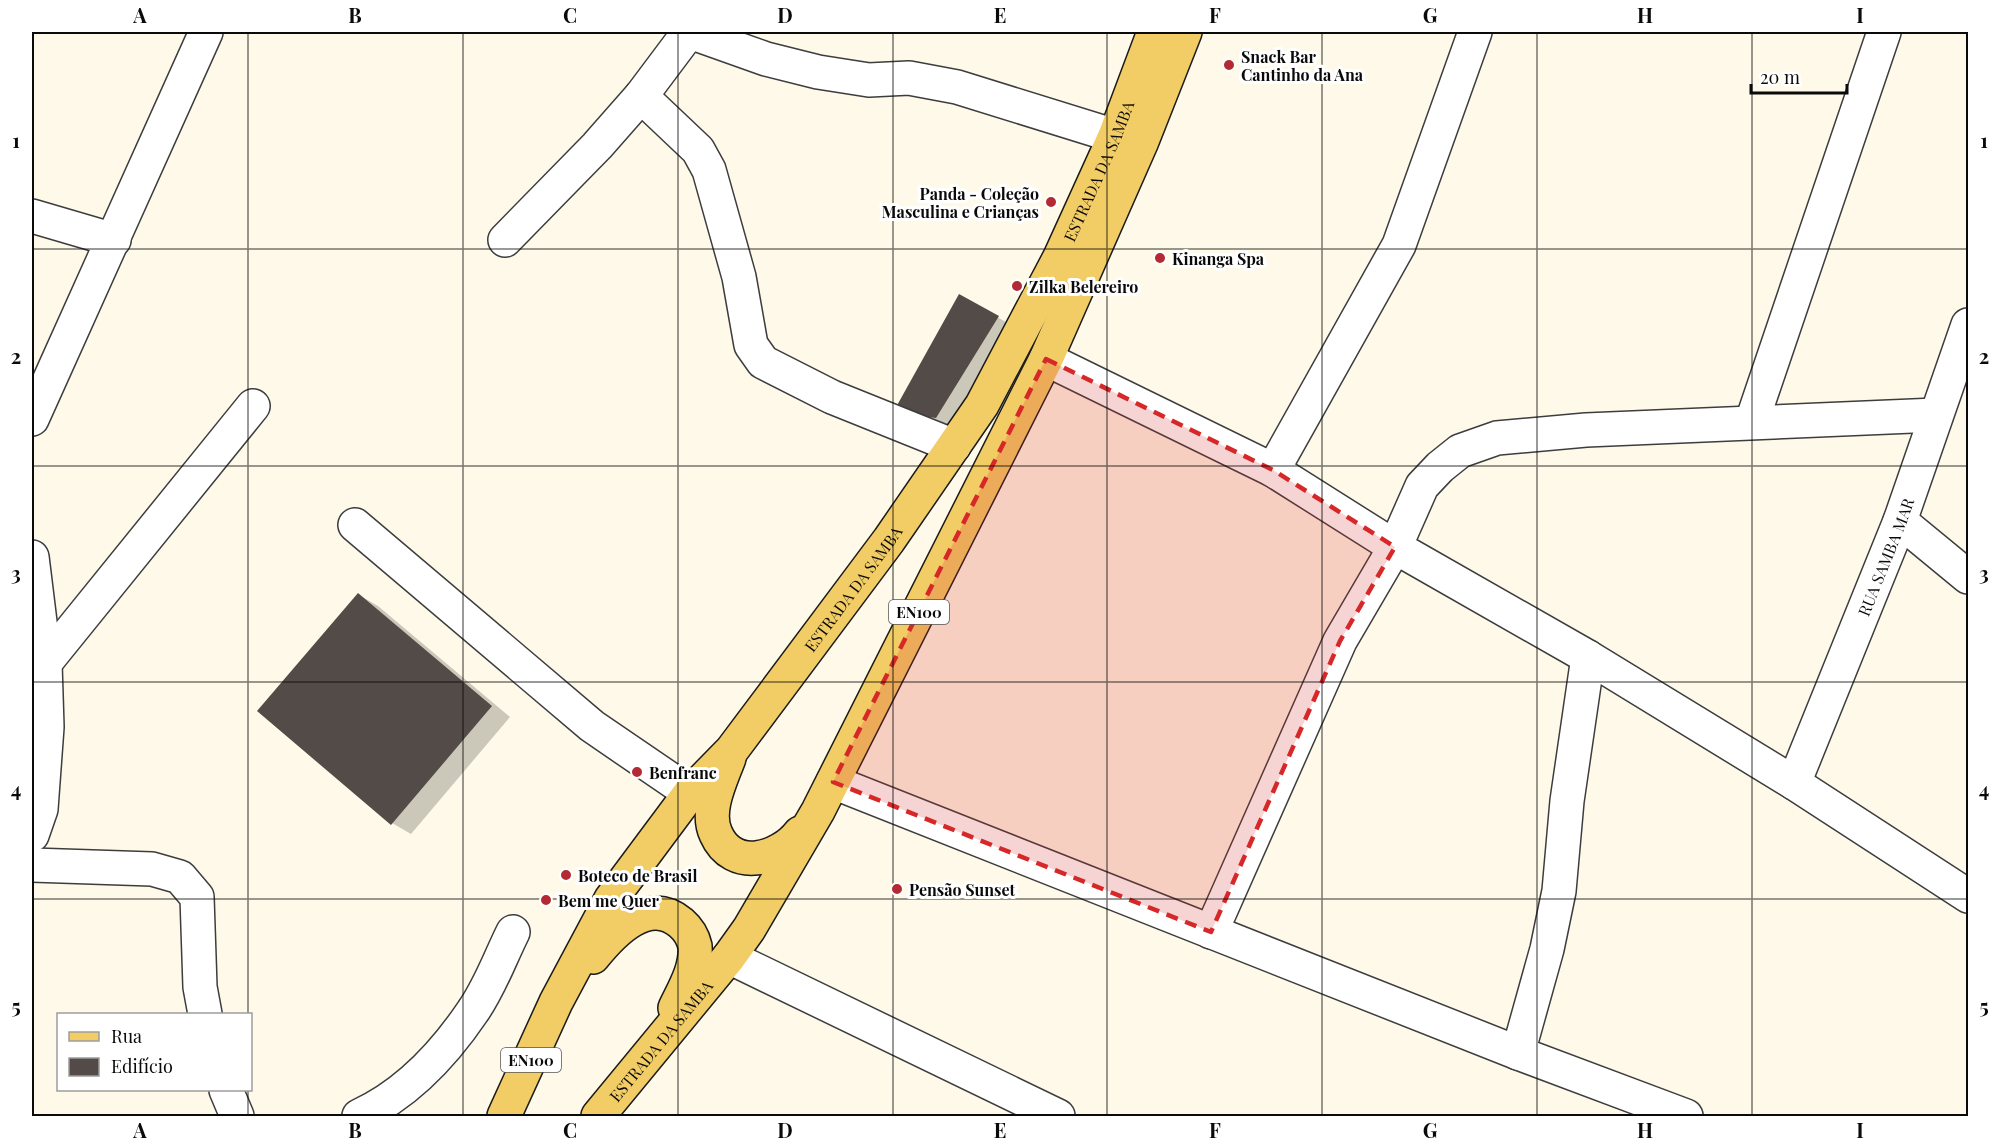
<svg xmlns="http://www.w3.org/2000/svg" width="2000" height="1148" viewBox="0 0 2000 1148" font-family="'Playfair Display',serif">
<style>
.shadow{fill:#0003}
.building{fill:#524b47}
.lines{fill:none;stroke-linecap:round;stroke-linejoin:round}
.minor-casing{stroke:#3d3d3d;stroke-width:36}
.major-casing{stroke:#1b1b1b;stroke-width:36}
.minor{stroke:#fff;stroke-width:33}
.major{stroke:#f2cc64;stroke-width:33}
.marked{fill:#d62828;fill-opacity:0.2;stroke:#d62828;stroke-width:4.5;stroke-dasharray:12 8;stroke-linejoin:round}
.grid{fill:none;stroke:#0a0a0a;stroke-width:1.5;stroke-opacity:0.55}
.poi-dot{fill:#b32a34;stroke:#fff;stroke-width:2}
.labels{text-anchor:middle;dominant-baseline:central;stroke-width:6;stroke-linejoin:round;paint-order:stroke}
.shield{fill:#fff;stroke:#545454;stroke-width:1.5}
.shield-label{font-size:15px;font-weight:bold;fill:#0a0a0a}
.poi-label{font-size:16px;font-weight:bold;fill:#0a0a0a;stroke:#fff;text-anchor:start}
.street-label{font-size:16px;fill:#0a0a0a;stroke:#fff}
.neatline{fill:none;stroke:#0a0a0a;stroke-width:2}
.grid-label{font-size:20px;text-anchor:middle;font-weight:bold;fill:#0a0a0a}
</style>
<rect width="100%" height="100%" fill="#fef9e8"/>
<path class="shadow" d="M 960,296 L 1013,326 L 950,425 L 929,423 L 912,417 Z
M 359,595 L 378,606 L 510,717 L 411,834 L 392,823 Z"/>
<path class="building" d="M 959,294 L 999,316 L 936,418 L 913,415 L 895,409 Z
M 358,593 L 492,706 L 391,825 L 257,711 Z"/>
<g class="lines">
<defs>
<g id="minor">
<path d="M 690,32 L 766,59 L 818,72 L 869,80 L 909,78 L 957,87 L 1115,136"/>
<path d="M 641,96 L 698,150 L 709,170 L 739,277 L 751,345 L 763,362 L 832,397 L 954,446"/>
<path d="M 32,216 L 114,240"/>
<path d="M 505,240 L 597,146 L 641,96 L 689,32"/>
<path d="M 1046,359 L 1273,470 L 1395,547 L 1588,657 L 1794,783 L 1968,896"/>
<path d="M 32,419 L 206,32"/>
<path d="M 1752,421 L 1884,32"/>
<path d="M 1273,470 L 1399,245 L 1475,32"/>
<path d="M 1900,521 L 1968,577"/>
<path d="M 355,525 L 592,726 L 690,793"/>
<path d="M 32,557 L 45,663 L 47,727 L 41,809 L 32,835"/>
<path d="M 45,663 L 253,406"/>
<path d="M 833,782 L 1518,1053 L 1686,1116"/>
<path id="s1" d="M 1794,783 L 1900,521 L 1968,325"/>
<path d="M 32,865 L 152,869 L 180,877 L 197,897 L 200,987 L 205,1014"/>
<path d="M 1211,932 L 1340,641 L 1395,547 L 1422,486 L 1440,467 L 1460,451 L 1497,438 L 1586,430 L 1936,415"/>
<path d="M 729,957 L 1058,1116"/>
<path d="M 1518,1053 L 1547,949 L 1559,891 L 1567,801 L 1588,657"/>
<path d="M 226,1090 L 237,1116"/>
<path d="M 359,1116 C 407,1094 444,1054 473,1011 C 490,987 500,958 513,932"/>
</g>
<g id="major">
<path d="M 729,758 C 721,780 705,811 716,834 C 733,873 780,859 800,833"/>
<path d="M 593,957 C 613,932 648,895 681,923 C 688,929 693,937 695,946 C 697,968 684,989 675,1008"/>
<path id="s2" d="M 504,1116 L 556,1002 L 611,899 L 690,793 L 732,750 L 889,540 L 982,405 L 1060,257 L 1115,136 L 1154,32"/>
<path id="s3" d="M 598,1116 L 729,957 L 749,929 L 818,811 L 1046,359 L 1142,141 L 1185,32"/>
</g>
</defs>
<use href="#minor" class="minor-casing"/>
<use href="#major" class="major-casing"/>
<use href="#minor" class="minor"/>
<use href="#major" class="major"/>
</g>
<path class="marked" d="M 1046,359 L 1273,470 L 1395,547 L 1340,641 L 1211,932 L 833,782 Z"/>
<path class="grid" d="M 248,32 L 248,1014M 463,32 L 463,1116M 678,32 L 678,1116M 893,32 L 893,1116M 1107,32 L 1107,1116M 1322,32 L 1322,1116M 1537,32 L 1537,1116M 1752,32 L 1752,1116M 32,249 L 1968,249M 32,466 L 1968,466M 32,682 L 1968,682M 32,899 L 1968,899M 248,1090 L 248,1116"/>
<g class="poi-dot">
<circle cx="1229" cy="65" r="6"/>
<circle cx="1051" cy="202" r="6"/>
<circle cx="1160" cy="258" r="6"/>
<circle cx="1017" cy="286" r="6"/>
<circle cx="637" cy="772" r="6"/>
<circle cx="566" cy="875" r="6"/>
<circle cx="897" cy="889" r="6"/>
<circle cx="546" cy="900" r="6"/>
</g>
<g class="labels">
<g class="shield">
<rect x="889" y="600" width="60" height="24" rx="4.5"/>
<rect x="501" y="1048" width="60" height="24" rx="4.5"/>
</g>
<g class="shield-label">
<text x="919" y="612">EN100</text>
<text x="531" y="1060">EN100</text>
</g>
<g class="poi-label">
<text x="1241" y="56">Snack Bar<tspan x="1241" dy="18">Cantinho da Ana</tspan></text>
<text x="1039" y="193" text-anchor="end">Panda - Coleção<tspan x="1039" dy="18">Masculina e Crianças</tspan></text>
<text x="1172" y="258">Kinanga Spa</text>
<text x="1029" y="286">Zilka Belereiro</text>
<text x="649" y="772">Benfranc</text>
<text x="578" y="875">Boteco de Brasil</text>
<text x="909" y="889">Pensão Sunset</text>
<text x="558" y="900">Bem me Quer</text>
</g>
<g class="street-label">
<text stroke="none"><textPath href="#s2" startOffset="1122">ESTRADA DA SAMBA</textPath></text>
<text stroke="none"><textPath href="#s1" startOffset="244">RUA SAMBA MAR</textPath></text>
<text stroke="none"><textPath href="#s2" startOffset="636">ESTRADA DA SAMBA</textPath></text>
<text stroke="none"><textPath href="#s3" startOffset="98">ESTRADA DA SAMBA</textPath></text>
</g>
</g>
<rect width="2000" height="1148" fill="none" stroke="#ffffff" stroke-width="66"/>
<rect x="57" y="1013" width="195" height="78" fill="#ffffff" stroke="#9d9d9d" stroke-width="1.5"/>
<rect x="69" y="1032" width="30" height="9" fill="#f2cc64" stroke="#9d9d9d" stroke-width="1.5"/>
<text x="111" y="1043" font-size="18" fill="#0a0a0a">Rua</text>
<rect x="69" y="1058" width="30" height="18" fill="#524b47" stroke="#9d9d9d" stroke-width="1.5"/>
<text x="111" y="1073" font-size="18" fill="#0a0a0a">Edifício</text>
<path d="M1751 84v9h96v-9" fill="none" stroke="#0a0a0a" stroke-width="3"/>
<text x="1760" y="84" font-size="18" fill="#0a0a0a" stroke="#ffffff" stroke-width="4.5" paint-order="stroke">20 m</text>
<rect x="33" y="33" width="1934" height="1082" class="neatline"/>
<g class="grid-label">
<text x="140" y="23">A</text>
<text x="355" y="23">B</text>
<text x="570" y="23">C</text>
<text x="785" y="23">D</text>
<text x="1000" y="23">E</text>
<text x="1215" y="23">F</text>
<text x="1430" y="23">G</text>
<text x="1645" y="23">H</text>
<text x="1860" y="23">I</text>
<text x="16" y="148">1</text>
<text x="1984" y="148">1</text>
<text x="16" y="364">2</text>
<text x="1984" y="364">2</text>
<text x="16" y="581">3</text>
<text x="1984" y="581">3</text>
<text x="16" y="797">4</text>
<text x="1984" y="797">4</text>
<text x="16" y="1014">5</text>
<text x="1984" y="1014">5</text>
<text x="140" y="1138">A</text>
<text x="355" y="1138">B</text>
<text x="570" y="1138">C</text>
<text x="785" y="1138">D</text>
<text x="1000" y="1138">E</text>
<text x="1215" y="1138">F</text>
<text x="1430" y="1138">G</text>
<text x="1645" y="1138">H</text>
<text x="1860" y="1138">I</text>
</g>
</svg>
